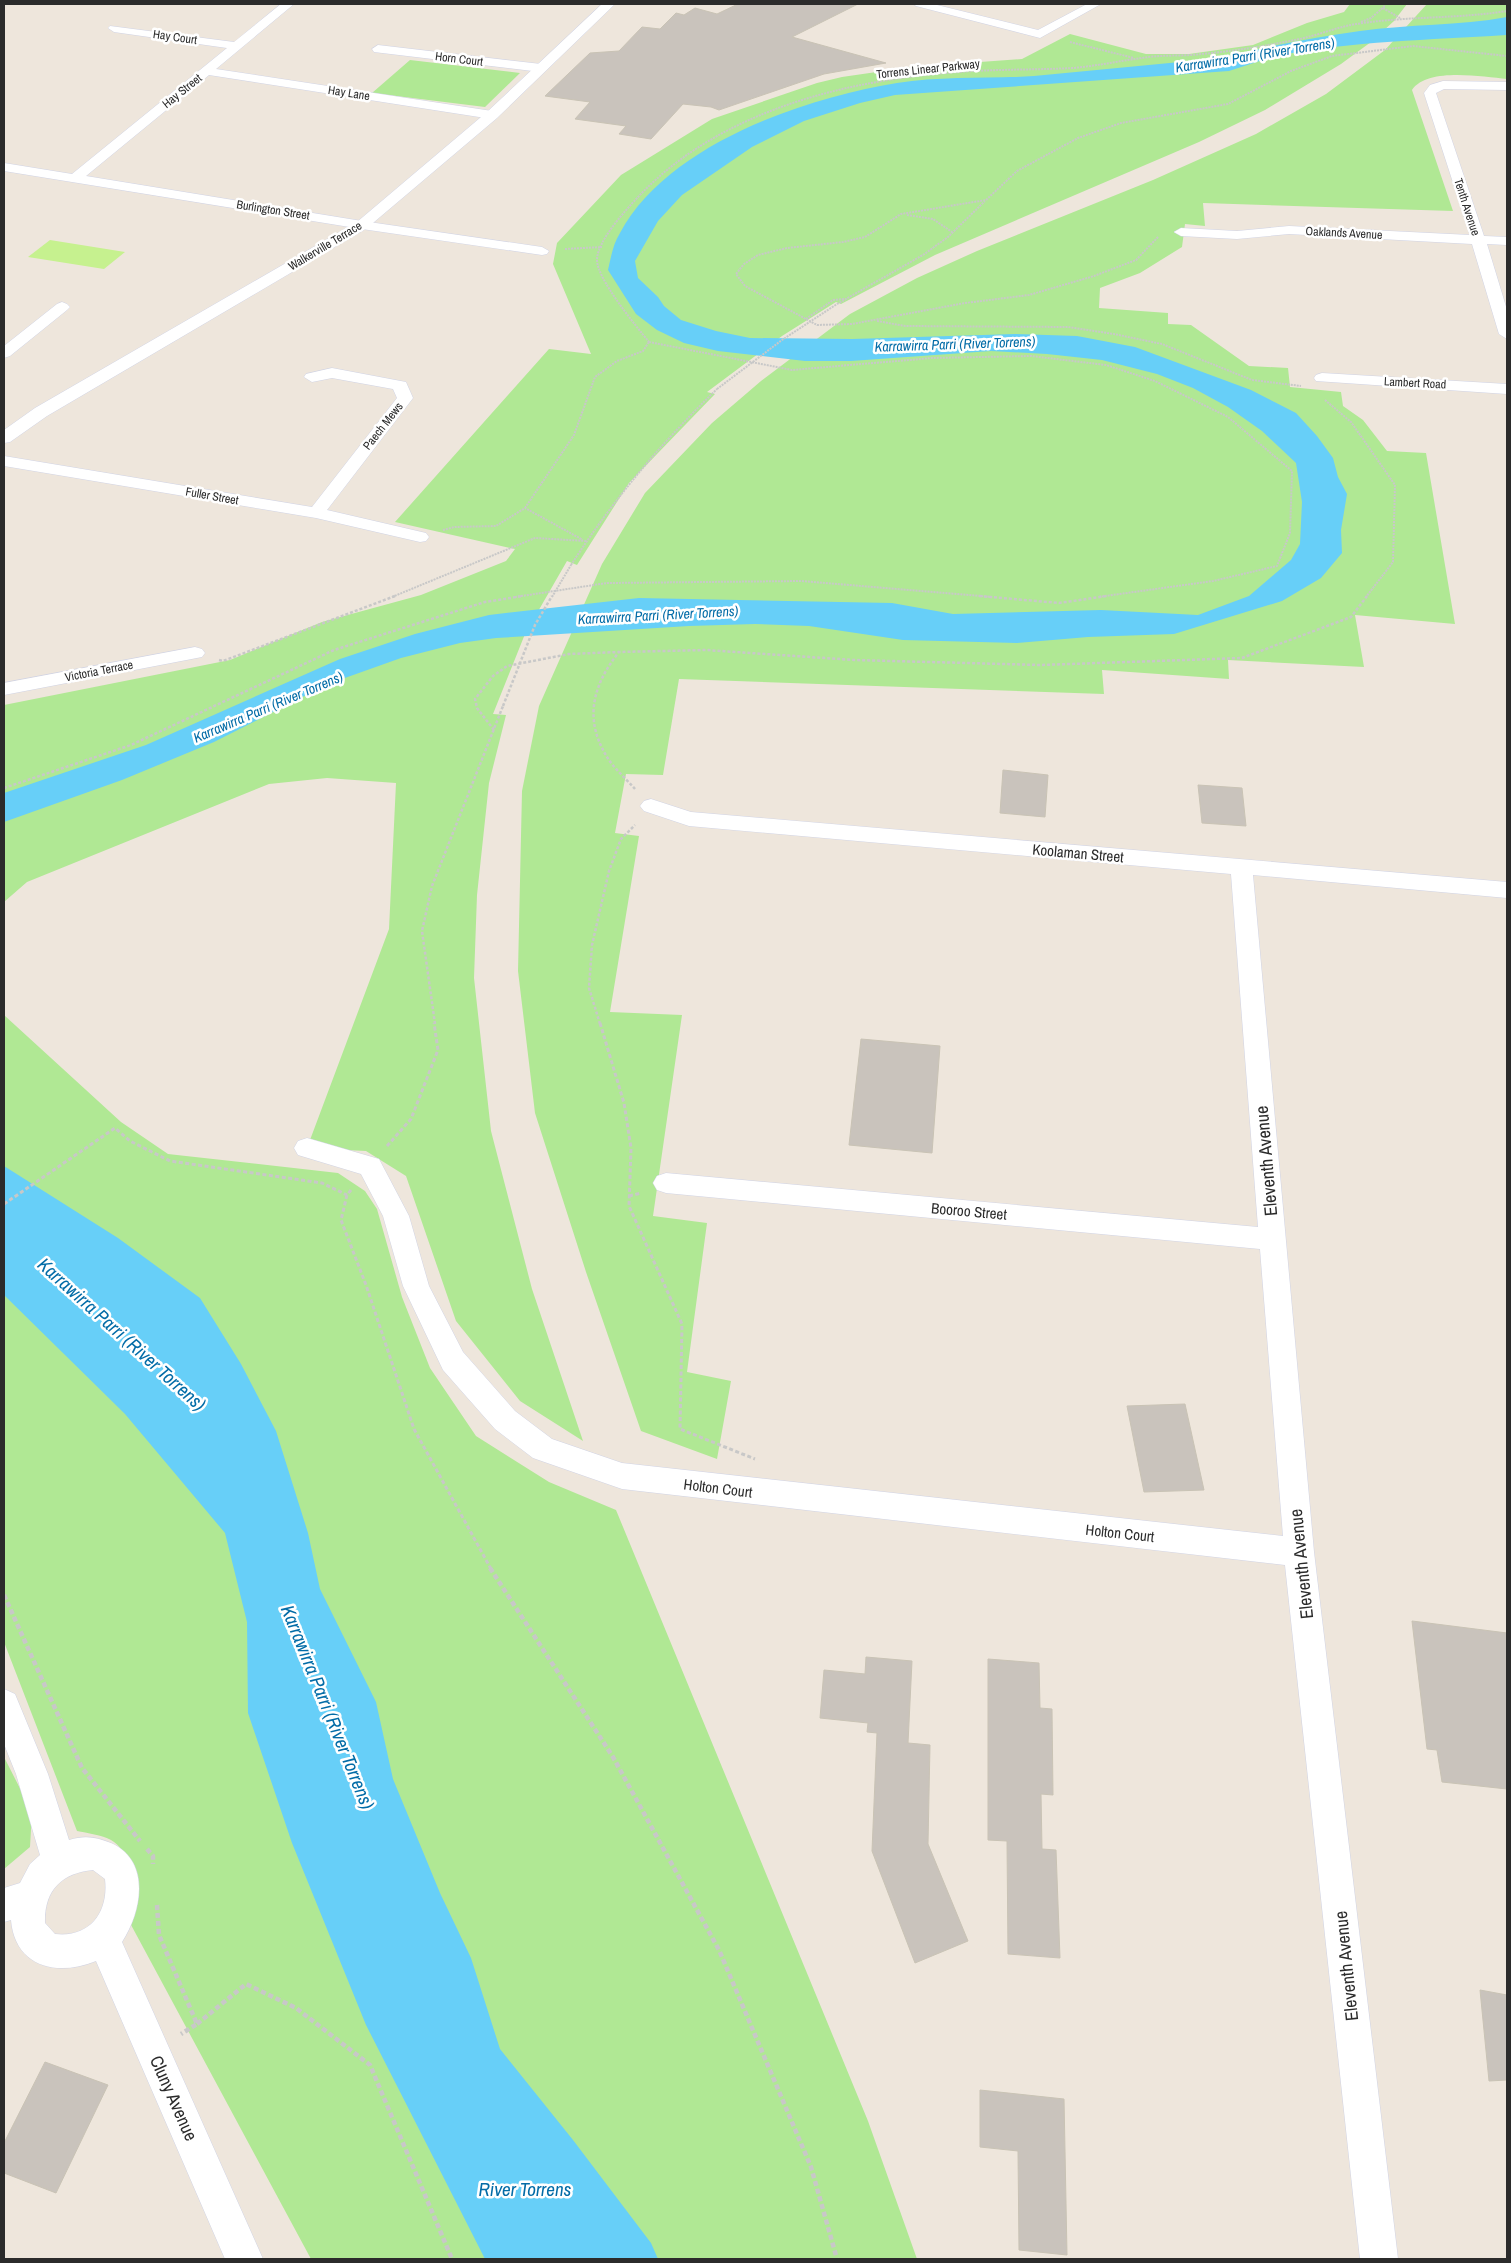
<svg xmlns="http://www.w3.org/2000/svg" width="1511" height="2263" viewBox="0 0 1511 2263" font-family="'Archivo Narrow',sans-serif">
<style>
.green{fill:#b0e894}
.pitch{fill:#c6f18f}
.water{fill:#67cff8}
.building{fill:#c9c3bc;stroke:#c9c3b5}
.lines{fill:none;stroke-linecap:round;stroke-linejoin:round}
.street-casing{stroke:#d1d4e5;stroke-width:1}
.secondary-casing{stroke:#d1d4e5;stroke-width:1}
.path-far3{stroke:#c8c8c8;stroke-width:2;stroke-dasharray:2 1;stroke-linecap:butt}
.path-far2{stroke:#c8c8c8;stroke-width:2.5;stroke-dasharray:3 2;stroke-linecap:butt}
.path-far1{stroke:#c8c8c8;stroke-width:3;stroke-dasharray:4 2.5;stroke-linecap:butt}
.path{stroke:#c8c8c8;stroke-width:4.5;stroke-dasharray:5 3;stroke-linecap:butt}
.street{fill:#fff;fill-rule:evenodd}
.secondary{fill:#fff;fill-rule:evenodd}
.path-bridge-far1{stroke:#c8c8c8;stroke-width:2;stroke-dasharray:2 1;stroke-linecap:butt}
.path-bridge{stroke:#c8c8c8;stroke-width:2.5;stroke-dasharray:3 2;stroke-linecap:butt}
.labels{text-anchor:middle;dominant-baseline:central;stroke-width:5;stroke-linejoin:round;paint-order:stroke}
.far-street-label{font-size:12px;fill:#2b2b2b;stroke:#fff}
.far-water-label{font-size:14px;font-style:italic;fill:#036ca7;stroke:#fff}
.street-label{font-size:15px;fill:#2b2b2b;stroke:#fff}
.near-street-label{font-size:18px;fill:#2b2b2b;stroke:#fff}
.near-water-label{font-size:19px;font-style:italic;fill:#036ca7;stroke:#fff}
</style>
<rect width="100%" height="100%" fill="#eee6dc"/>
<path class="green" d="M 1350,4 L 1407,4 L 1394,21 L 1371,42 L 1341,64 L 1265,110 L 1199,142 L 935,255 L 841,304 L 836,302 L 782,336 L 707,392 L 715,394 L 629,483 L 577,565 L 567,561 L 525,634 L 493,714 L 506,715 L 489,783 L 477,895 L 474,978 L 491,1131 L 532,1289 L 583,1441 L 520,1401 L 456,1321 L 406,1176 L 366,1151 L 307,1148 L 389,929 L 396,783 L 327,778 L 269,784 L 27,882 L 4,902 L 4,705 L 230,660 L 322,622 L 421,595 L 506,561 L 515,549 L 395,522 L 549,349 L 591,354 L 553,264 L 557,243 L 621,175 L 712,119 L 817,83 L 842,77 L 911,67 L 1022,59 L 1070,34 L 1146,54 L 1189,54 L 1253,45 L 1307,23 L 1344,12 Z
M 1427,4 L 1507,4 L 1507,79 C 1482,77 1428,67 1412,90 L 1453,211 L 1203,203 L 1205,226 L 1185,224 L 1182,247 L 1140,273 L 1100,288 L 1099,308 L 1168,313 L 1168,324 L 1191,325 L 1249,366 L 1288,368 L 1290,387 L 1341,392 L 1343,406 L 1363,420 L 1387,451 L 1426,453 L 1455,624 L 1355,615 L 1364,667 L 1228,660 L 1229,679 L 1102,670 L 1104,694 L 679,679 L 663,775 L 626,774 L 615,833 L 639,836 L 610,1012 L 682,1015 L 653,1216 L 707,1223 L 687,1372 L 731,1381 L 717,1459 L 641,1431 L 586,1272 L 535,1113 L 518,971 L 522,791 L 539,706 L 602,564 L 645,493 L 712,423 L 761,381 L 850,314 L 917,278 L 977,251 L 1153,180 L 1256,134 L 1326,94 L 1385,50 Z
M 410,60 L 520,73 L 485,107 L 372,93 Z
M 4,1015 L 121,1122 L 168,1154 L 338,1173 L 365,1191 L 377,1209 L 402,1297 L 430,1368 L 476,1436 L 549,1482 L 616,1510 L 868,2121 L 917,2259 L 311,2259 L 130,1923 C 131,1896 138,1856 111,1840 C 102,1835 87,1833 77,1831 L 4,1642 Z
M 4,1757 L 32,1812 L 30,1847 L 4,1869 Z"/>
<path class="pitch" d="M 50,240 L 125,252 L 104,269 L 28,257 Z"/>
<path class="water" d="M 1507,17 L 1506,35 C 1429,40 1353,41 1277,56 C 1261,60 1245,66 1229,71 L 895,95 L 860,103 L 804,121 L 752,147 L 682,195 L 658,221 L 635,261 L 638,278 L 658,297 L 664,306 L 681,320 L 716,331 L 750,338 L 852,339 L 1015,334 L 1077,336 L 1135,347 L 1251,390 L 1296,413 L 1317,436 L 1333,458 L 1338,477 L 1347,494 L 1341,530 L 1342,553 L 1321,578 L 1282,601 L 1174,634 L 1088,637 L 1017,643 L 903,640 L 809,626 L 755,624 L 689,626 L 496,638 L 460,643 L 401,658 L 328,684 L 214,742 L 122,780 L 4,822 L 4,793 L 146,745 L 340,659 L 415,634 L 489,615 L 639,598 L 892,603 L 953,614 L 1101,610 L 1198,615 L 1249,596 L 1291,560 L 1300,544 L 1302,502 L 1296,463 L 1262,431 L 1228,407 L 1193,388 L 1157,374 L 1102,360 L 1047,354 L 991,351 L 851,361 L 805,361 L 718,351 L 684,343 L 657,330 L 636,314 L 608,270 C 611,257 613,244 620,233 C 667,145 804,98 897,83 C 942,76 989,79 1034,76 C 1090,71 1145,65 1201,60 C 1225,58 1249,51 1273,46 C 1302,40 1331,35 1360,31 C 1409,24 1459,26 1507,17 Z
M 4,1166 L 118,1238 L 200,1298 L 241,1364 L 276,1431 L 308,1533 L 320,1589 L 376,1702 L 393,1779 L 440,1893 L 471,1958 L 500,2049 L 573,2140 L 651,2243 L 658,2259 L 485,2259 L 366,2025 L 292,1843 L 248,1713 L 247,1622 L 225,1533 L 125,1414 L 4,1295 Z"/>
<path class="building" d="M 738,4 L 858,4 L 792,37 L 886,63 L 824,74 L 719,110 L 711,107 L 683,104 L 651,139 L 619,134 L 626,126 L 575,119 L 590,102 L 545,96 L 590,53 L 619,51 L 642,27 L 660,29 L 676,13 L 684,15 L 695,8 L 717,14 Z
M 1003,770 L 1048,775 L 1045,817 L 1000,813 Z
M 1198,785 L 1242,788 L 1246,826 L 1202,823 Z
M 861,1039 L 940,1046 L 932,1153 L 849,1145 Z
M 1185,1404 L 1204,1490 L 1144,1492 L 1127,1406 Z
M 1412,1621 L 1507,1633 L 1507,1789 L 1442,1782 L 1437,1750 L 1427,1749 Z
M 866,1657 L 912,1661 L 908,1743 L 930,1745 L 928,1844 L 968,1941 L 915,1963 L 872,1851 L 877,1733 L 867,1732 L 868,1723 L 820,1718 L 824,1670 L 865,1674 Z
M 988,1659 L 1039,1663 L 1040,1708 L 1052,1709 L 1053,1795 L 1041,1794 L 1042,1849 L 1056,1850 L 1060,1958 L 1008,1954 L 1007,1841 L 988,1840 Z
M 1480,1990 L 1507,1995 L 1507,2080 L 1489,2081 Z
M 45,2062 L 108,2085 L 56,2193 L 4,2173 L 4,2143 Z
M 980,2090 L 1064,2099 L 1067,2255 L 1019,2250 L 1018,2151 L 980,2147 Z"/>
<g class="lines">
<defs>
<path id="street" d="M 281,4 L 294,4 L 216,69 L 492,111 L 498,115 L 492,119 L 209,75 L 86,176 L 362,221 L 542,247 L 549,251 L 547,254 L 542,255 L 362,229 L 4,171 L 4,163 L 72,174 L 227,48 L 114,32 L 108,28 L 110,26 L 234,42 Z
M 914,4 L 933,4 L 1038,30 L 1087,4 L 1101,4 L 1040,38 L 916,6 Z
M 378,45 L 541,64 L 547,68 L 541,72 L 374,52 L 372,49 Z
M 1443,81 L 1507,82 L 1507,90 L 1444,89 L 1436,93 L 1484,236 L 1507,237 L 1507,245 L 1487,244 L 1507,310 L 1507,339 L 1499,334 L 1472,244 L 1289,234 L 1237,239 L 1181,236 L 1174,232 L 1181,228 L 1237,231 L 1289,226 L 1470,235 L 1424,93 L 1430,85 Z
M 62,302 L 67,304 L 70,307 L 67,310 L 10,356 L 4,358 L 4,346 L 57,304 Z
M 332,368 L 406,382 L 413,398 L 327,510 L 426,533 L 429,537 L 426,541 L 420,542 L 316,518 L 4,466 L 4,456 L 312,507 L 397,398 L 393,389 L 332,378 L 312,382 L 304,377 L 306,374 Z
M 1322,373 L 1507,384 L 1507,394 L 1316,381 L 1314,378 L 1316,375 Z
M 195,647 L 202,649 L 205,653 L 202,657 L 4,695 L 4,683 Z
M 651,799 L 691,812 L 1507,882 L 1507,898 L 1253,875 L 1314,1552 L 1398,2259 L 1360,2259 L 1285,1565 L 622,1489 L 533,1458 L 495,1429 L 443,1370 L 403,1286 L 383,1216 L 361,1174 L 298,1155 L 294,1148 L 298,1141 L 307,1138 L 379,1159 L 409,1216 L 429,1286 L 463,1352 L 515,1411 L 552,1439 L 622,1463 L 1283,1536 L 1260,1249 L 666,1193 L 657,1190 L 653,1183 L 657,1176 L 666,1173 L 1258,1227 L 1231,874 L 689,826 L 644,811 L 640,806 L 644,801 Z
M 4,1689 L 15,1694 L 48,1774 L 69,1840 C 85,1835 96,1837 111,1843 C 151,1861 142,1911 122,1942 L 263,2259 L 225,2259 L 96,1961 C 57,1977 15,1967 11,1920 L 4,1922 L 4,1888 L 20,1883 L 30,1864 L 40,1855 L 16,1774 L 4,1744 ZM 93,1870 L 105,1879 C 109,1912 90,1938 55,1934 L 45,1923 C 44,1891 61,1873 93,1870 Z"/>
<path id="secondary" d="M 602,4 L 615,4 L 497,118 L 367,228 L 47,416 L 10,442 L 4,443 L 4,430 L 35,408 L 357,222 L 487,112 Z"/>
</defs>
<use href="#street" class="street-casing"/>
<use href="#secondary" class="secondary-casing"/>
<path class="path-far3" d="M 1383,8 L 1400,18
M 1361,22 L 1371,18 L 1385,6 L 1384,4
M 1070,42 L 1134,58
M 907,215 L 933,219 L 952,232
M 1158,237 L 1136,260 L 1094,276 L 1029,295 L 965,303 L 852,324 L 817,325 L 745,286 L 736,274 L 744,264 L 758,255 L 787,248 L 843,242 L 865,237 L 901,214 L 986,200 L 1017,171 L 1078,138 L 1121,123 L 1228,104 L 1291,71 L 1332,56 L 1413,46 L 1507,56
M 565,249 L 602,247
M 837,304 L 923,255 L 948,237 L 985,201
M 806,319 L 833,300 L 844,299
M 877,321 L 905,326 L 1068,327 L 1114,334 L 1162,344 L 1252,380 L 1301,386
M 649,342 C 636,326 597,279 597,260 C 597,241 625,211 638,197 C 719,111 845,80 959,72 C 997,69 1035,70 1073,68 C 1096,66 1119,61 1142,58 C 1158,55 1175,56 1191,55 C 1228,52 1267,46 1304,38 C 1321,34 1338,27 1356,24 C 1406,16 1457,19 1507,11
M 649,342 L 792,370 L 932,358 L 1031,356 L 1106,365 L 1155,381 L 1228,417 L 1292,471 L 1290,533 L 1277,566 L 1213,581 L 1098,597
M 1325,400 L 1351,422 L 1395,485 L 1393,562 L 1366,597
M 525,508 L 574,435 L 595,377 L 617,361 L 643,351 L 649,342
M 443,530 L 455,527 L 496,526 L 525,508 L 583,540
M 571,565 C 613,500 661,443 717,389
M 392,597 L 535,538 L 586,541
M 515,597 L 607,583 L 802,581 L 993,597"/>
<path class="path-far2" d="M 979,596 L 1059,603 L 1107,596
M 219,660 L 223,661 L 395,596
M 494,730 L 477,708 L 475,699 L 493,676 L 507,666 L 569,654 L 619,652
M 4,788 L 131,745 L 334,650 L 485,602 L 523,596
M 635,789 C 627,780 616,770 609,760 C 583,721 592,686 619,652 L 706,650 L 854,660 L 1041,665 L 1242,658 L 1351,617 L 1367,596
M 435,1024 L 422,931 L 432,886 L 503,706
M 600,1024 L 589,988 L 592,945 L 609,871 L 621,839 L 635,825"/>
<path class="path-far1" d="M 600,1023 L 624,1103 L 631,1148 L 629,1206 L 682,1324 L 680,1429 L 755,1459
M 387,1146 L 411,1119 L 438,1050 L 434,1023
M 351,1190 L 347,1195 L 341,1220 L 366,1285 L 414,1429 L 491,1569
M 629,1196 L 641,1193
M 4,1204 L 115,1128 L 130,1141 L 170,1161 L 322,1183 L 347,1195"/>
<path class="path" d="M 490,1568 L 613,1757 L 719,1950 L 811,2167 L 837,2259
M 4,1595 L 82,1768 L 140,1841
M 147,1849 L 153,1856 L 153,1864
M 157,1905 L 159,1935 L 197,2024 L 181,2034
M 197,2024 L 246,1984 L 296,2008 L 370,2065 L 452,2259"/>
<use href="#street" class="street"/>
<use href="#secondary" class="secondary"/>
<path class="path-bridge-far1" d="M 717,389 L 782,340 L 837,304
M 552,597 L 571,565"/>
<path class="path-bridge" d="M 503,706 L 535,625 L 552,596"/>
</g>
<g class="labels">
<g class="far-street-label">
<text transform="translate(175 37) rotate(8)">Hay Court</text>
<text transform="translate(459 59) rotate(7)">Horn Court</text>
<text transform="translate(928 69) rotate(-6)">Torrens Linear Parkway</text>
<text transform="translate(182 91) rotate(-39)">Hay Street</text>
<text transform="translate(349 93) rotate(9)">Hay Lane</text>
<text transform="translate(1467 207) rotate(72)">Tenth Avenue</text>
<text transform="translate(273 210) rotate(9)">Burlington Street</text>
<text transform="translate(1344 233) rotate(3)">Oaklands Avenue</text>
<text transform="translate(325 246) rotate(-31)">Walkerville Terrace</text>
<text transform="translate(1415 383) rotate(3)">Lambert Road</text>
<text transform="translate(383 426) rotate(-52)">Paech Mews</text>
<text transform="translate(212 496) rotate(10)">Fuller Street</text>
<text transform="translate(99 671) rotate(-11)">Victoria Terrace</text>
</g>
<g class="far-water-label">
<text transform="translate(1255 55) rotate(-9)">Karrawirra Parri (River Torrens)</text>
<text transform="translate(955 344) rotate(-2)">Karrawirra Parri (River Torrens)</text>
<text transform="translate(658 615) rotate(-3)">Karrawirra Parri (River Torrens)</text>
<text transform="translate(268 707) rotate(-23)">Karrawirra Parri (River Torrens)</text>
</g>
<g class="street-label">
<text transform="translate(1078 853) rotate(5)">Koolaman Street</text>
<text transform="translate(969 1211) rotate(5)">Booroo Street</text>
<text transform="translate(718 1488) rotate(7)">Holton Court</text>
<text transform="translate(1120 1533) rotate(6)">Holton Court</text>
</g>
<g class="near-street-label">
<text transform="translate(1266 1161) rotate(-95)">Eleventh Avenue</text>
<text transform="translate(1301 1564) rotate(-96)">Eleventh Avenue</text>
<text transform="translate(1346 1966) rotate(-96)">Eleventh Avenue</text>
<text transform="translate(174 2098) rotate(66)">Cluny Avenue</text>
</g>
<g class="near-water-label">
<text transform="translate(122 1334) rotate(42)">Karrawirra Parri (River Torrens)</text>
<text transform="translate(328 1707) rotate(68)">Karrawirra Parri (River Torrens)</text>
<text x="525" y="2189">River Torrens</text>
</g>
</g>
<rect width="1511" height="2263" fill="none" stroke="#2b2b2b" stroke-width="10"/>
</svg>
